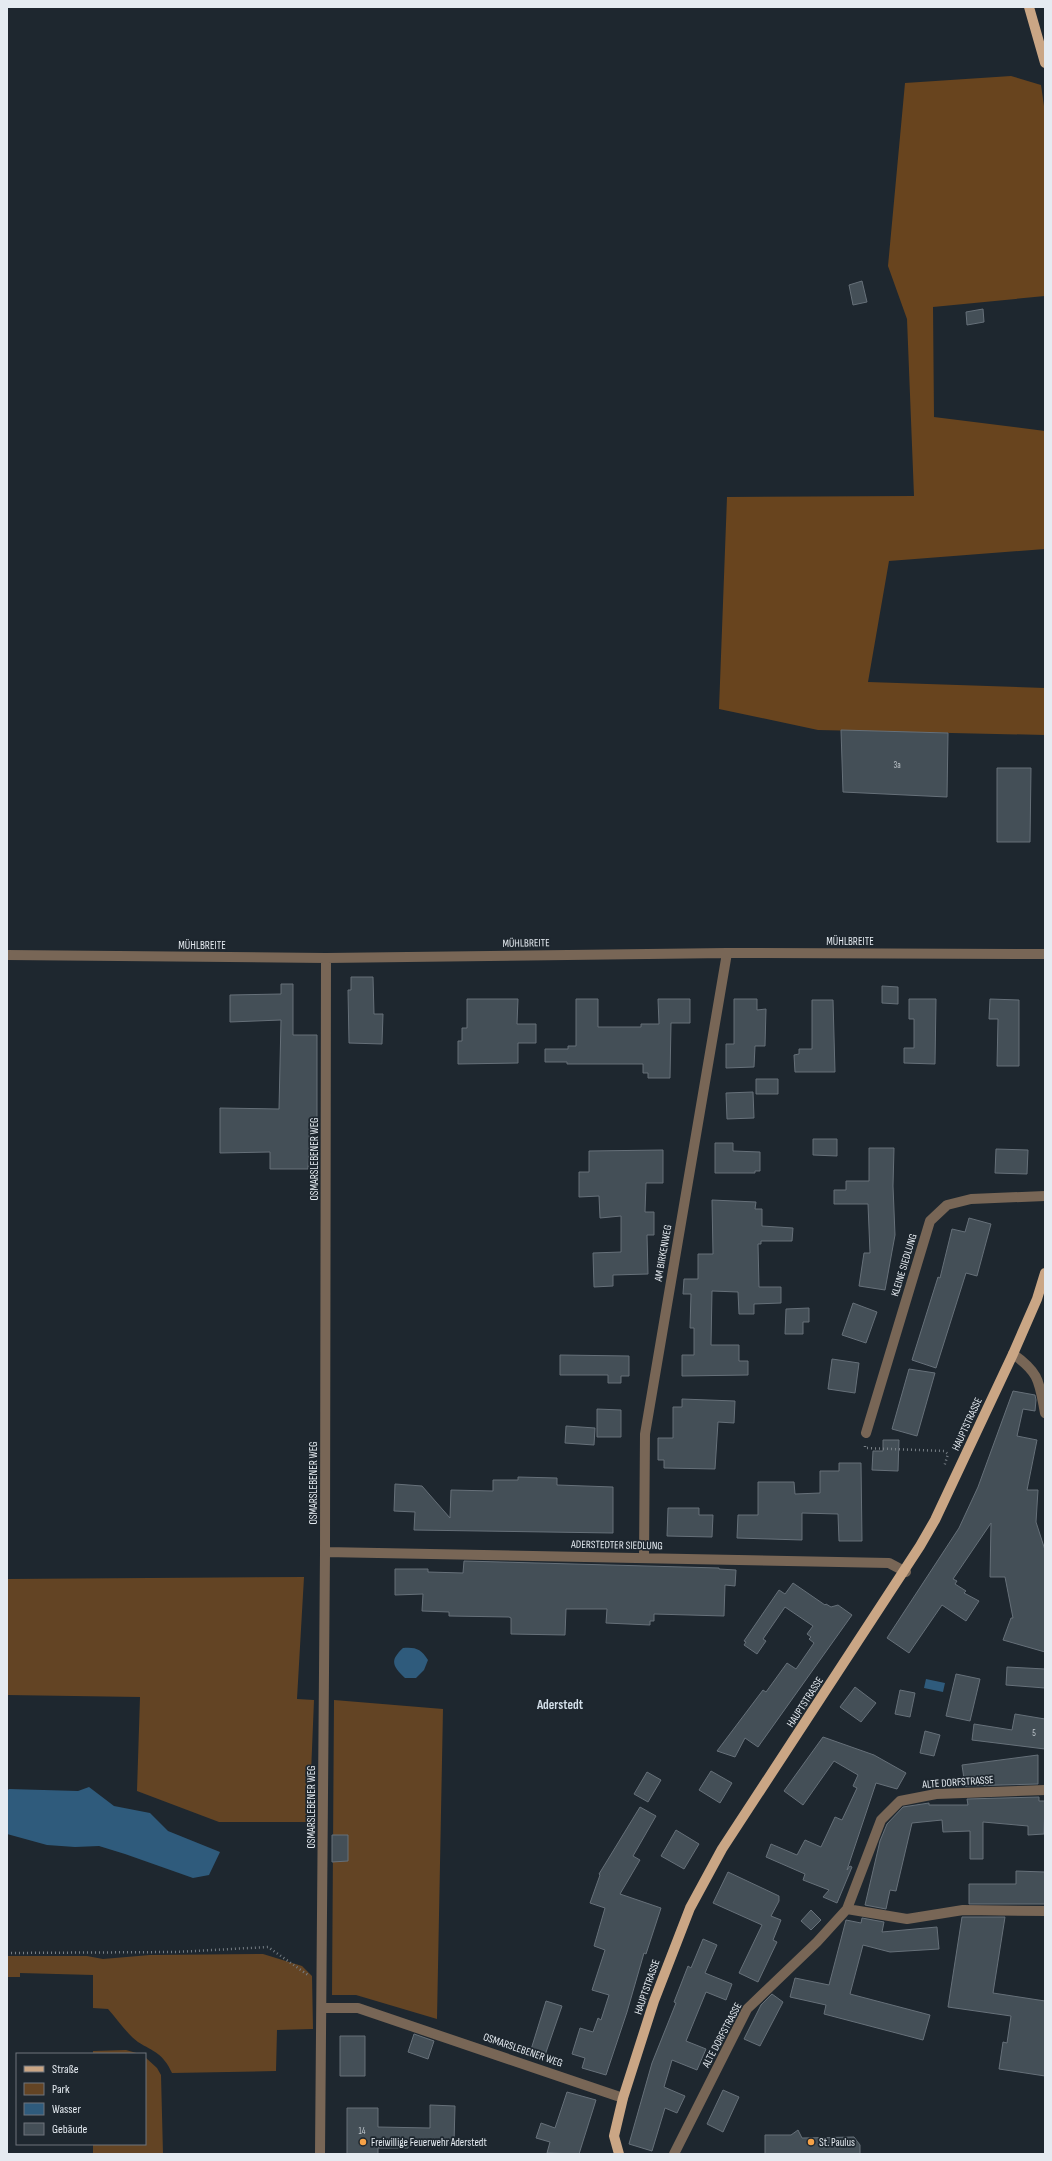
<svg xmlns="http://www.w3.org/2000/svg" width="1052" height="2161" viewBox="0 0 1052 2161" font-family="'Sofia Sans Condensed',sans-serif">
<style>
.green{fill:#634424}
.forest{fill:#68441e}
.water{fill:#2f5b7c}
.building{fill:#444f57;stroke:#667079}
.lines{fill:none;stroke-linecap:round;stroke-linejoin:round}
.path{stroke:#767e85;stroke-width:2.5;stroke-dasharray:1 3;stroke-linecap:butt}
.minor{stroke:#786656;stroke-width:10}
.major{stroke:#caa685;stroke-width:10}
.poi-dot{fill:#f6a247;stroke:#1e272f;stroke-width:1.5}
.labels{text-anchor:middle;dominant-baseline:central;stroke-width:3.5;stroke-linejoin:round;paint-order:stroke}
.number-label{font-size:9px;fill:#bdc4ca}
.street-label{font-size:11px;fill:#e5ebf1;stroke:#1e272f}
.poi-label{font-size:11px;fill:#e5ebf1;stroke:#1e272f;text-anchor:start}
.quarter-label{font-size:13px;font-weight:bold;fill:#d3dfe9;stroke:#1e272f}
</style>
<rect width="100%" height="100%" fill="#1e272f"/>
<path class="green" d="M 304,1577 L 297,1699 L 314,1700 L 309,1822 L 219,1822 L 137,1791 L 140,1697 L 7,1695 L 7,1579 Z
M 334,1700 L 443,1709 L 437,2019 L 356,1995 L 332,1995 Z
M 263,1954 L 302,1966 L 312,1976 L 313,2029 L 277,2030 L 276,2071 L 172,2073 C 163,2053 154,2052 138,2042 C 127,2034 117,2019 108,2009 L 93,2008 L 93,1975 L 20,1973 L 20,1977 L 7,1977 L 7,1956 L 87,1956 L 103,1959 L 150,1955 Z
M 126,2050 L 140,2054 L 93,2054 L 93,2051 Z
M 145,2057 L 157,2068 L 161,2075 L 163,2154 L 93,2154 L 93,2144 L 145,2144 Z"/>
<path class="forest" d="M 1011,76 L 1041,85 L 1045,113 L 1045,296 L 933,307 L 934,417 L 1045,431 L 1045,549 L 889,561 L 868,682 L 1045,688 L 1045,735 L 818,730 L 719,709 L 727,497 L 914,496 L 907,319 L 888,266 L 905,83 Z"/>
<path class="water" d="M 403,1648 C 416,1647 421,1649 428,1660 L 424,1670 L 416,1678 L 405,1678 C 393,1666 389,1661 403,1648 Z
M 926,1679 L 945,1683 L 943,1692 L 924,1688 Z
M 89,1787 L 114,1806 L 150,1813 L 168,1831 L 220,1852 L 209,1875 L 193,1878 L 125,1854 L 99,1846 L 75,1847 L 47,1845 L 7,1834 L 7,1791 L 9,1789 L 78,1791 Z"/>
<path class="building" d="M 862,281 L 867,302 L 853,305 L 849,285 Z
M 983,309 L 984,322 L 967,325 L 966,312 Z
M 841,730 L 948,733 L 947,797 L 843,792 Z
M 997,768 L 1031,768 L 1030,842 L 997,842 Z
M 351,977 L 373,977 L 374,1014 L 383,1014 L 382,1044 L 349,1043 L 348,990 L 351,990 Z
M 281,984 L 293,984 L 293,1035 L 317,1035 L 317,1125 L 310,1125 L 308,1169 L 270,1169 L 270,1152 L 220,1153 L 220,1108 L 279,1109 L 281,1020 L 230,1022 L 230,995 L 281,994 Z
M 882,986 L 898,987 L 898,1004 L 882,1003 Z
M 467,999 L 518,999 L 517,1024 L 536,1024 L 536,1043 L 518,1043 L 518,1063 L 458,1064 L 458,1041 L 462,1041 L 462,1028 L 467,1028 Z
M 576,999 L 598,999 L 598,1027 L 641,1027 L 641,1024 L 659,1024 L 658,999 L 690,999 L 690,1023 L 671,1023 L 670,1078 L 648,1078 L 648,1073 L 643,1073 L 643,1064 L 567,1064 L 567,1062 L 545,1062 L 545,1049 L 568,1049 L 568,1046 L 576,1046 Z
M 734,999 L 757,999 L 757,1010 L 766,1009 L 765,1046 L 755,1046 L 754,1067 L 726,1068 L 726,1044 L 734,1044 Z
M 909,999 L 936,999 L 935,1064 L 904,1063 L 904,1048 L 914,1048 L 914,1019 L 909,1019 Z
M 990,999 L 1019,1000 L 1019,1066 L 997,1066 L 998,1019 L 989,1019 Z
M 812,1000 L 833,1000 L 835,1072 L 795,1072 L 794,1055 L 799,1054 L 799,1049 L 812,1049 Z
M 756,1079 L 778,1079 L 778,1094 L 756,1094 Z
M 753,1092 L 754,1118 L 727,1119 L 726,1093 Z
M 813,1139 L 837,1139 L 837,1156 L 813,1155 Z
M 715,1143 L 733,1143 L 733,1151 L 760,1152 L 760,1171 L 755,1171 L 755,1173 L 715,1173 Z
M 869,1148 L 894,1148 L 893,1186 L 895,1235 L 885,1290 L 859,1286 L 864,1253 L 870,1253 L 868,1204 L 834,1204 L 834,1190 L 846,1190 L 846,1181 L 869,1181 Z
M 996,1149 L 1028,1150 L 1027,1174 L 995,1173 Z
M 663,1150 L 663,1183 L 646,1183 L 645,1212 L 654,1212 L 654,1235 L 647,1235 L 648,1274 L 613,1275 L 613,1286 L 594,1287 L 593,1253 L 621,1252 L 621,1216 L 600,1218 L 599,1196 L 579,1197 L 579,1172 L 589,1172 L 589,1151 Z
M 712,1200 L 756,1202 L 755,1209 L 762,1209 L 762,1226 L 793,1228 L 792,1241 L 761,1241 L 761,1244 L 758,1244 L 759,1287 L 781,1287 L 781,1303 L 754,1304 L 754,1314 L 739,1314 L 738,1292 L 712,1291 L 711,1345 L 739,1345 L 739,1361 L 748,1361 L 748,1375 L 682,1376 L 682,1355 L 694,1355 L 694,1328 L 690,1328 L 691,1294 L 683,1294 L 684,1279 L 698,1279 L 698,1254 L 713,1254 Z
M 969,1218 L 991,1224 L 977,1276 L 966,1273 L 936,1368 L 912,1360 L 938,1277 L 940,1278 L 952,1229 L 965,1232 Z
M 853,1303 L 877,1312 L 866,1343 L 842,1335 Z
M 809,1308 L 809,1322 L 803,1322 L 803,1334 L 785,1334 L 786,1309 Z
M 560,1355 L 629,1356 L 629,1376 L 621,1376 L 621,1383 L 608,1383 L 608,1375 L 560,1375 Z
M 832,1359 L 859,1363 L 855,1393 L 828,1389 Z
M 909,1369 L 935,1373 L 917,1436 L 892,1429 Z
M 1013,1391 L 1035,1395 L 1036,1400 L 1035,1411 L 1023,1409 L 1017,1436 L 1037,1440 L 1027,1490 L 1038,1490 L 1036,1522 L 1045,1550 L 1045,1652 L 1003,1640 L 1011,1618 L 1013,1618 L 1005,1577 L 990,1577 L 991,1523 L 953,1579 L 957,1581 L 955,1584 L 966,1591 L 964,1593 L 979,1601 L 966,1621 L 942,1605 L 909,1653 L 887,1638 L 959,1528 L 978,1487 Z
M 682,1399 L 735,1401 L 734,1423 L 718,1422 L 715,1469 L 664,1468 L 664,1460 L 658,1460 L 658,1438 L 673,1438 L 673,1407 L 682,1407 Z
M 597,1409 L 621,1410 L 621,1437 L 597,1437 Z
M 566,1426 L 595,1428 L 594,1445 L 565,1443 Z
M 883,1440 L 899,1440 L 898,1471 L 872,1470 L 873,1451 L 883,1451 Z
M 839,1463 L 861,1463 L 862,1541 L 839,1541 L 838,1514 L 802,1513 L 802,1540 L 737,1538 L 738,1515 L 758,1515 L 758,1482 L 794,1482 L 795,1494 L 820,1493 L 820,1471 L 839,1471 Z
M 518,1477 L 557,1478 L 557,1485 L 613,1487 L 613,1533 L 414,1530 L 415,1512 L 394,1511 L 395,1484 L 422,1486 L 450,1518 L 451,1490 L 493,1491 L 493,1480 L 518,1480 Z
M 668,1508 L 699,1508 L 699,1515 L 713,1515 L 712,1537 L 667,1536 Z
M 464,1561 L 719,1568 L 719,1569 L 736,1570 L 735,1586 L 725,1585 L 724,1616 L 654,1614 L 654,1621 L 650,1621 L 650,1625 L 606,1623 L 607,1609 L 566,1609 L 565,1635 L 511,1634 L 511,1618 L 509,1617 L 449,1616 L 449,1612 L 422,1611 L 423,1594 L 395,1595 L 395,1569 L 428,1569 L 428,1572 L 463,1573 Z
M 793,1583 L 825,1605 L 826,1604 L 831,1607 L 838,1605 L 852,1615 L 758,1747 L 745,1738 L 735,1757 L 717,1751 L 763,1690 L 766,1692 L 787,1663 L 796,1669 L 814,1643 L 809,1639 L 811,1637 L 807,1634 L 813,1626 L 785,1607 L 763,1639 L 766,1641 L 757,1654 L 744,1645 L 746,1642 L 744,1641 L 779,1590 L 785,1594 Z
M 1007,1667 L 1045,1669 L 1045,1688 L 1006,1685 Z
M 956,1674 L 980,1679 L 970,1721 L 946,1716 Z
M 855,1687 L 876,1703 L 861,1722 L 840,1707 Z
M 900,1690 L 915,1693 L 910,1717 L 895,1714 Z
M 1015,1714 L 1045,1719 L 1045,1749 L 972,1740 L 974,1724 L 1012,1730 Z
M 925,1731 L 940,1735 L 934,1756 L 920,1753 Z
M 823,1737 L 874,1755 L 906,1773 L 897,1789 L 876,1783 L 847,1870 L 850,1866 L 852,1867 L 837,1903 L 823,1897 L 829,1890 L 803,1880 L 805,1874 L 766,1857 L 771,1844 L 797,1855 L 805,1840 L 821,1847 L 835,1817 L 842,1820 L 857,1788 L 853,1786 L 858,1775 L 834,1761 L 803,1805 L 784,1791 Z
M 1038,1755 L 1038,1784 L 965,1786 L 962,1765 Z
M 711,1771 L 732,1783 L 720,1803 L 699,1790 Z
M 647,1772 L 661,1780 L 648,1802 L 634,1794 Z
M 1039,1797 L 1039,1801 L 1045,1801 L 1044,1834 L 1028,1835 L 1028,1826 L 983,1822 L 983,1859 L 970,1859 L 970,1831 L 943,1832 L 942,1820 L 912,1823 L 896,1891 L 890,1890 L 886,1909 L 865,1905 L 880,1841 L 887,1824 L 903,1807 L 929,1803 L 929,1805 L 968,1805 L 967,1799 Z
M 640,1807 L 656,1816 L 633,1856 L 640,1860 L 620,1894 L 661,1908 L 646,1954 L 644,1953 L 627,2012 L 606,2075 L 582,2068 L 585,2058 L 572,2054 L 580,2028 L 593,2032 L 598,2018 L 601,2020 L 609,1995 L 592,1990 L 605,1950 L 594,1946 L 605,1908 L 590,1903 L 600,1875 L 599,1874 Z
M 676,1830 L 699,1844 L 684,1869 L 661,1856 Z
M 332,1835 L 348,1835 L 348,1861 L 332,1862 Z
M 1016,1871 L 1045,1872 L 1045,1904 L 969,1904 L 969,1884 L 1016,1884 Z
M 728,1872 L 779,1896 L 779,1901 L 771,1916 L 781,1920 L 773,1940 L 777,1942 L 758,1982 L 739,1973 L 762,1925 L 713,1903 Z
M 811,1910 L 821,1920 L 811,1930 L 801,1921 Z
M 962,1917 L 1005,1917 L 993,1993 L 1045,2001 L 1045,2076 L 999,2069 L 1003,2042 L 1007,2043 L 1011,2016 L 948,2007 Z
M 862,1918 L 884,1922 L 882,1932 L 937,1927 L 939,1949 L 890,1952 L 863,1945 L 850,1994 L 930,2015 L 923,2040 L 824,2014 L 826,2005 L 790,1997 L 795,1978 L 829,1985 L 846,1920 L 861,1923 Z
M 703,1939 L 717,1945 L 705,1973 L 732,1984 L 726,2000 L 706,1992 L 686,2041 L 706,2049 L 697,2070 L 672,2060 L 664,2087 L 685,2096 L 677,2113 L 665,2108 L 652,2151 L 629,2144 L 652,2063 L 676,2003 L 674,2002 L 688,1966 L 691,1968 Z
M 772,1994 L 783,2002 L 760,2046 L 744,2039 L 761,2005 Z
M 546,2001 L 562,2006 L 543,2061 L 529,2056 Z
M 414,2034 L 434,2041 L 428,2059 L 408,2052 Z
M 340,2036 L 365,2036 L 365,2076 L 340,2076 Z
M 723,2090 L 739,2097 L 723,2132 L 707,2124 Z
M 567,2092 L 596,2100 L 579,2154 L 547,2153 L 550,2142 L 536,2138 L 541,2123 L 555,2128 Z
M 430,2105 L 455,2106 L 454,2143 L 408,2143 L 408,2148 L 378,2148 L 378,2154 L 347,2154 L 347,2108 L 378,2108 L 378,2127 L 430,2128 Z
M 798,2130 L 802,2138 L 854,2137 L 860,2145 L 860,2154 L 765,2154 L 765,2135 L 791,2135 Z"/>
<g class="lines">
<path class="path" d="M 865,1446 L 865,1448 L 944,1451 L 948,1454 L 944,1467
M 7,1953 L 176,1952 L 268,1947 L 308,1975"/>
<path class="minor" d="M 7,955 L 326,958 L 727,953 L 1045,954
M 1013,1354 C 1040,1373 1039,1382 1045,1413
M 866,1433 L 930,1221 L 947,1205 L 971,1199 L 1045,1196
M 325,1552 L 889,1563 L 906,1572
M 644,1558 L 645,1434 L 727,953
M 847,1909 L 881,1820 L 900,1801 L 936,1794 L 1045,1790
M 322,2008 L 358,2008 L 623,2098
M 320,2154 L 325,1552 L 326,958
M 674,2154 L 747,2009 L 817,1942 L 847,1909 L 907,1919 L 963,1910 L 1045,1911"/>
<path class="major" d="M 1029,7 L 1045,63
M 619,2154 L 614,2136 L 623,2098 L 654,2001 L 690,1908 L 722,1849 L 920,1546 L 935,1520 L 1013,1354 L 1037,1299 L 1045,1273"/>
</g>
<g class="poi-dot">
<circle cx="363" cy="2142" r="4"/>
<circle cx="811" cy="2142" r="4"/>
</g>
<g class="labels">
<g class="number-label">
<text x="897" y="765">3a</text>
<text x="1034" y="1733">5</text>
<text x="362" y="2131">14</text>
</g>
<g class="street-label">
<text x="850" y="941">MÜHLBREITE</text>
<text transform="translate(526 943) rotate(-1)">MÜHLBREITE</text>
<text x="202" y="945">MÜHLBREITE</text>
<text transform="translate(314 1159) rotate(-90)">OSMARSLEBENER WEG</text>
<text transform="translate(663 1253) rotate(-80)">AM BIRKENWEG</text>
<text transform="translate(904 1265) rotate(-73)">KLEINE SIEDLUNG</text>
<text transform="translate(967 1424) rotate(-65)">HAUPTSTRASSE</text>
<text transform="translate(313 1483) rotate(-90)">OSMARSLEBENER WEG</text>
<text transform="translate(617 1545) rotate(1)">ADERSTEDTER SIEDLUNG</text>
<text transform="translate(805 1702) rotate(-57)">HAUPTSTRASSE</text>
<text transform="translate(958 1782) rotate(-4)">ALTE DORFSTRASSE</text>
<text transform="translate(311 1807) rotate(-90)">OSMARSLEBENER WEG</text>
<text transform="translate(647 1987) rotate(-71)">HAUPTSTRASSE</text>
<text transform="translate(722 2035) rotate(-62)">ALTE DORFSTRASSE</text>
<text transform="translate(523 2050) rotate(19)">OSMARSLEBENER WEG</text>
</g>
<g class="poi-label">
<text x="371" y="2142">Freiwillige Feuerwehr Aderstedt</text>
<text x="819" y="2142">St. Paulus</text>
</g>
<g class="quarter-label">
<text x="560" y="1705">Aderstedt</text>
</g>
</g>
<rect width="1052" height="2161" fill="none" stroke="#e5ebf1" stroke-width="16"/>
<rect x="16" y="2053" width="130" height="92" fill="#1e272f" stroke="#6e757d"/>
<rect x="24" y="2066" width="20" height="6" fill="#caa685" stroke="#6e757d"/>
<text x="52" y="2073" font-size="12" fill="#e5ebf1">Straße</text>
<rect x="24" y="2083" width="20" height="12" fill="#634424" stroke="#6e757d"/>
<text x="52" y="2093" font-size="12" fill="#e5ebf1">Park</text>
<rect x="24" y="2103" width="20" height="12" fill="#2f5b7c" stroke="#6e757d"/>
<text x="52" y="2113" font-size="12" fill="#e5ebf1">Wasser</text>
<rect x="24" y="2123" width="20" height="12" fill="#444f57" stroke="#6e757d"/>
<text x="52" y="2133" font-size="12" fill="#e5ebf1">Gebäude</text>
</svg>
